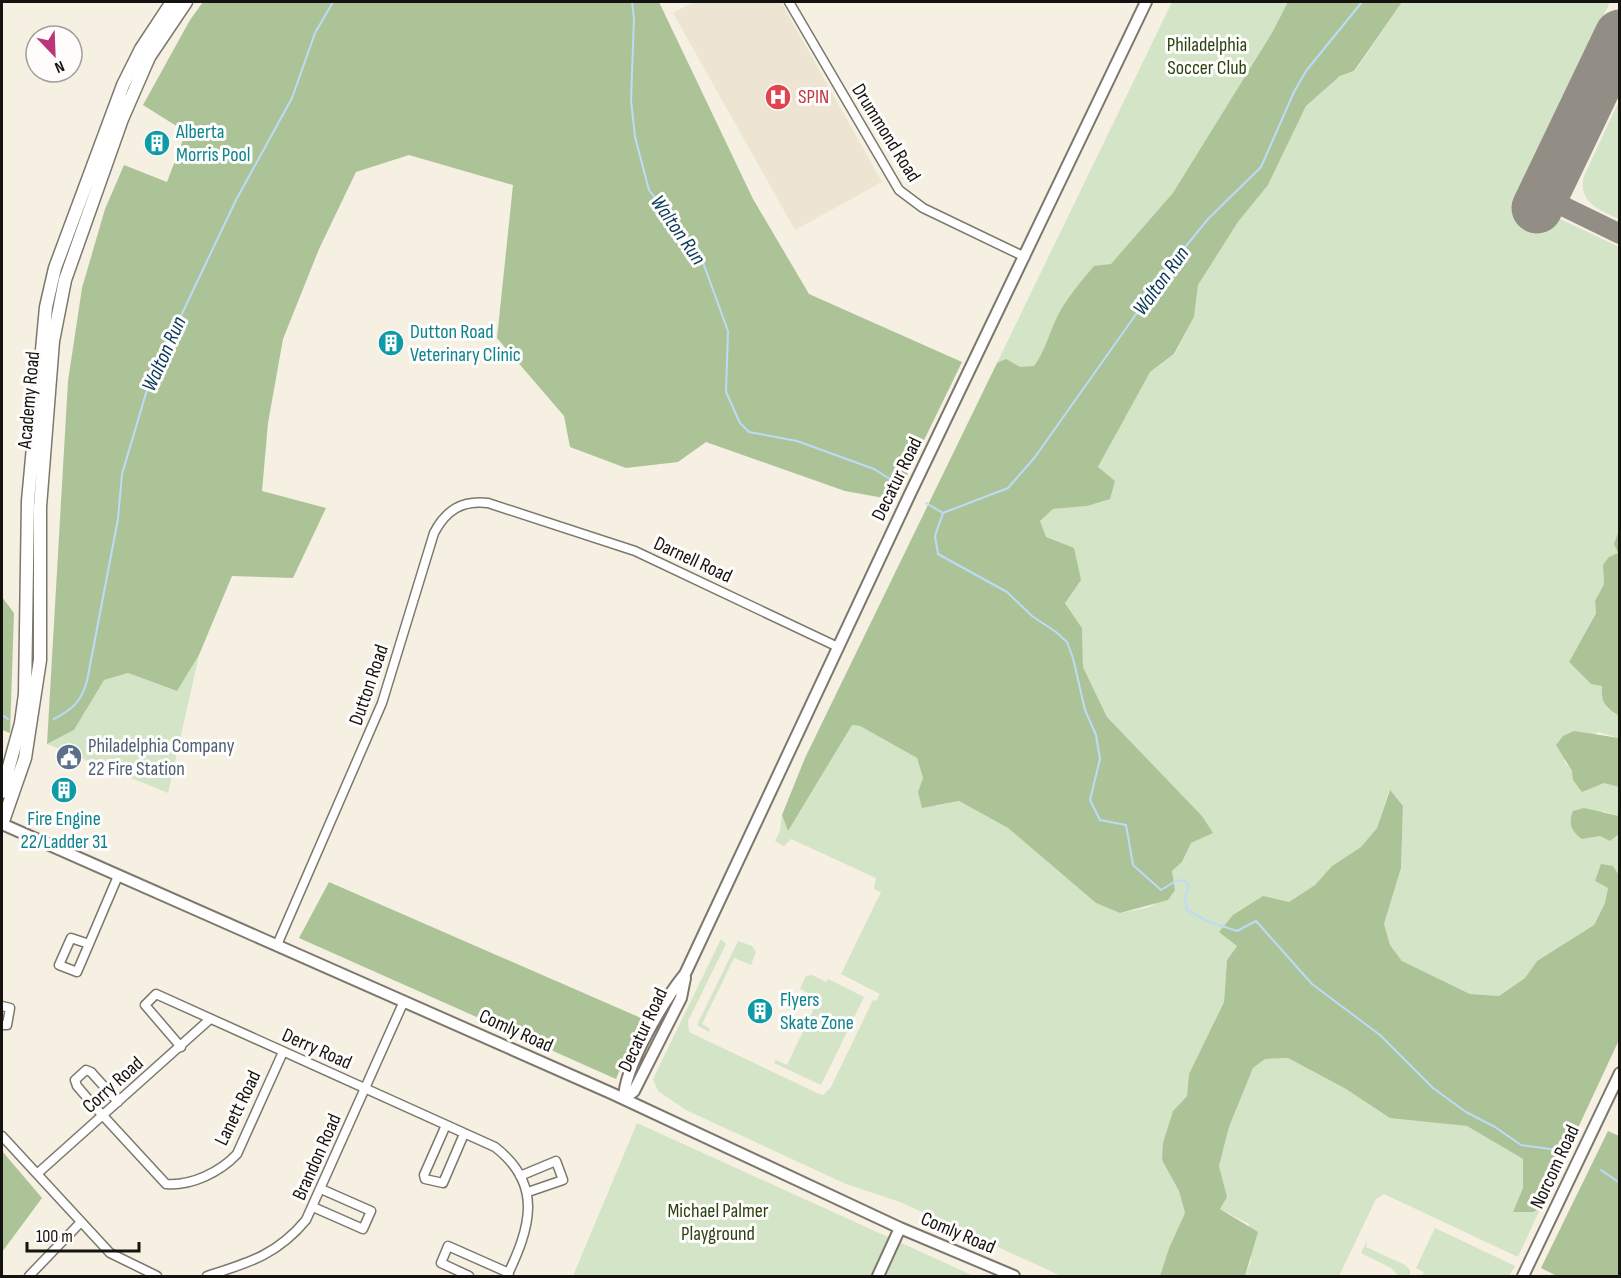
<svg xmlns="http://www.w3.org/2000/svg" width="1621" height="1278" viewBox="0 0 1621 1278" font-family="'Sofia Sans Condensed',sans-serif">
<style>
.built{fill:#ede5d1}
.green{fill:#d4e4c6}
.forest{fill:#acc397}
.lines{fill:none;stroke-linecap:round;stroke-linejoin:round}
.stream{stroke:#bbdcf9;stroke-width:2}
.taxiway{stroke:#928e85;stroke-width:20}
.runway{stroke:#928e85;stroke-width:51}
.minor-casing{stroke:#7d786d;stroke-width:11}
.tertiary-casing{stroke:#7d786d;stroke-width:14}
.secondary-casing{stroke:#7d786d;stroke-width:15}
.minor{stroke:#fff;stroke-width:8}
.tertiary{stroke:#fff;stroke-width:10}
.secondary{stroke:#fff;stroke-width:12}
.labels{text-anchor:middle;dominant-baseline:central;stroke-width:6;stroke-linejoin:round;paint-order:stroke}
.park-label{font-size:20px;fill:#2b4111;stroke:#fefdfb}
.health-label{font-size:20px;fill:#be3a42;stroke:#fefdfb;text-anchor:start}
.culture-label{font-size:20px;fill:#0d838f;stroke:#fefdfb;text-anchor:start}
.street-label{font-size:20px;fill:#15130f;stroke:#fefdfb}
.service-label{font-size:20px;fill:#4e5e75;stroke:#fefdfb;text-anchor:start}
.water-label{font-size:21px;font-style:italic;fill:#07385a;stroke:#fefdfb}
</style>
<rect width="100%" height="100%" fill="#f5f0e2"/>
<path class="built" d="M 693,2 L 781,2 L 882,182 L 795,230 L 673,13 Z"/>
<path class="green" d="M 1172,2 L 1305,2 L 1161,232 L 1033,378 L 997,363 Z
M 1402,2 L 1610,2 L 1516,198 L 1619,247 L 1618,553 L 1603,565 L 1604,584 L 1595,601 L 1596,612 L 1569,662 L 1591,684 L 1602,685 L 1607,708 L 1619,716 L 1619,738 L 1598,732 L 1564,761 L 1572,771 L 1619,787 L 1619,816 L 1603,811 L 1582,839 L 1600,836 L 1610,841 L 1619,834 L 1619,875 L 1613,866 L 1595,881 L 1608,888 L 1605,903 L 1594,925 L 1537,961 L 1525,978 L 1499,996 L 1470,994 L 1402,961 L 1390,945 L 1384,924 L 1401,868 L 1403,806 L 1389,791 L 1377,828 L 1361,847 L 1332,866 L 1315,885 L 1289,902 L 1237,946 L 1227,960 L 1224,1002 L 1189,1074 L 1187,1096 L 1173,1111 L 1162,1160 L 1179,1191 L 1185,1213 L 1169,1248 L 1160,1276 L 1061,1276 L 900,1202 L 846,1184 L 686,1110 L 658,1091 L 653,1079 L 721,939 L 726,944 L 688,1021 L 689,1032 L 817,1093 L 823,1095 L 831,1087 L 873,1000 L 876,1001 L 880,994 L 841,974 L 881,892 L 874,889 L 876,878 L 791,839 L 784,846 L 775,841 L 780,831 L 782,815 L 788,831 L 851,725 L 860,726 L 917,758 L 923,778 L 918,792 L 936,806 L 959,801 L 1008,828 L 1096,903 L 1120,913 L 1150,907 L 1175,890 L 1172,871 L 1182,862 L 1191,843 L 1212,833 L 1202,816 L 1107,717 L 1083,667 L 1082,628 L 1065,602 L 1040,521 L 1053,509 L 1087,506 L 1098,468 L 1134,400 L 1150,372 L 1175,354 L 1194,317 L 1198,285 L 1238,222 L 1268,185 L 1306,106 L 1340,76 L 1355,71 Z
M 1619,101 L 1619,219 C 1600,210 1577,202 1584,176 Z
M 199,655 L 168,793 L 47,744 L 74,730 L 103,680 L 128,673 L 177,691 Z
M 738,941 L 752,946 L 756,952 L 751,965 L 734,958 L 702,1024 L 710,1029 L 709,1032 L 697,1025 Z
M 812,975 L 826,982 L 828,979 L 864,997 L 821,1085 L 774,1063 L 776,1060 L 787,1065 L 819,998 L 800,989 L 806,976 Z
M 1288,1058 L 1346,1089 L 1390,1117 L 1467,1126 L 1523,1159 L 1523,1188 L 1534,1212 L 1542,1205 L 1518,1257 L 1384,1194 L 1376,1199 L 1339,1276 L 1245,1276 L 1251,1261 L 1249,1224 L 1220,1209 L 1219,1166 L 1229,1127 L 1253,1068 L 1265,1059 Z
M 637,1123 L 974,1276 L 573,1276 Z
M 1435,1228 L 1515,1266 L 1509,1276 L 1422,1276 L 1424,1272 L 1416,1268 Z
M 1367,1241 L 1366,1247 L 1405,1265 L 1410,1270 L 1410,1276 L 1399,1276 L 1391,1268 L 1361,1253 Z"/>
<path class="forest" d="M 203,2 L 659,2 L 753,199 L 809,294 L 962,362 L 895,500 L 845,491 L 706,442 L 678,462 L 626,468 L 570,447 L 564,416 L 497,338 L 513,185 L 409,155 L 356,172 L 319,249 L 283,339 L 268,423 L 262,491 L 326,508 L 293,578 L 232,576 L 199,655 L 177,691 L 128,673 L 104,680 L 74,730 L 47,744 L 68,381 L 82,288 L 105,209 L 124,165 L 167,182 L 186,132 L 143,105 L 190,20 Z
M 1288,2 L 1402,2 L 1354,71 L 1340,76 L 1306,106 L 1268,185 L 1238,222 L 1198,285 L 1194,317 L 1174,354 L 1150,372 L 1098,467 L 1115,481 L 1110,499 L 1087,506 L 1053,509 L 1040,521 L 1046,537 L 1074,548 L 1081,580 L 1065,603 L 1082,628 L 1083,667 L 1107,717 L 1202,816 L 1213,833 L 1191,843 L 1182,862 L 1172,871 L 1175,890 L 1168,900 L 1120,913 L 1096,903 L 1008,828 L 959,801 L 922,808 L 918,792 L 923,778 L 917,758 L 860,726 L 852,725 L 788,831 L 782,815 L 805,758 L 997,363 L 1006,359 L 1020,367 L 1034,366 C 1046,350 1049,333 1058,315 C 1068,297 1081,281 1094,266 L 1111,264 L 1173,193 L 1272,33 Z
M 1618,533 L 1620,533 L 1619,716 C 1605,707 1601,703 1602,686 L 1591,684 L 1569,662 L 1596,613 L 1595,601 L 1604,584 L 1603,565 L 1609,557 L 1618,553 L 1614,544 Z
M 2,597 L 14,613 L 10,733 L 2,730 Z
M 1574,731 L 1619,738 L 1619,787 L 1604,783 L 1582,792 L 1573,780 L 1572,771 L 1556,745 L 1563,736 Z
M 1390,790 L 1403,806 L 1401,868 L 1384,924 L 1390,945 L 1402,961 L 1470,994 L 1499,996 L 1525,978 L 1537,961 L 1594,925 L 1605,903 L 1608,888 L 1595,881 L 1601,864 L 1613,866 L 1619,875 L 1619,1040 L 1542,1205 L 1534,1212 L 1513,1212 L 1523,1188 L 1523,1159 L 1467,1126 L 1390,1118 L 1346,1089 L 1288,1058 L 1265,1059 L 1253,1068 L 1229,1127 L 1219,1166 L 1227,1197 L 1220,1209 L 1258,1232 L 1245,1276 L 1160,1276 L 1169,1248 L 1185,1213 L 1179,1191 L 1162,1160 L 1163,1143 L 1173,1111 L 1187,1096 L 1189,1074 L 1224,1002 L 1227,960 L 1237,946 L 1219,932 L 1233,915 L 1263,896 L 1289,902 L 1315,885 L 1332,866 L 1361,847 L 1377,828 Z
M 1584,808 L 1619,816 L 1619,834 L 1610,841 L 1600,836 L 1582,839 C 1571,831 1568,823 1573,811 Z
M 329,882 L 641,1018 L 616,1079 L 299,938 Z
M 1608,1131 L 1619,1136 L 1619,1276 L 1557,1276 L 1541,1268 Z
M 2,1151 L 42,1198 L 2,1252 Z"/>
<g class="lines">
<path class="stream" d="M 632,2 L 634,18 L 631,100 L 635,137 L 649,190 L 701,257 L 728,331 L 726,392 L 740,423 L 749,432 L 797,441 L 874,469 L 901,486
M 926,503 L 943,513
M 943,513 L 935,536 L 938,554 L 1007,592 L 1032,616 L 1056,632 L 1067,642 L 1073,658 L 1085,710 L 1096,735 L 1100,759 L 1090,800 L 1100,820 L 1126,825 L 1133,865 L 1161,890 L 1176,881 L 1183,880 L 1189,885 L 1185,897 L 1187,910 L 1207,921 L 1237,931 L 1256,921 L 1312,984 L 1380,1035 L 1433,1088 L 1466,1112 L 1495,1127 L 1521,1145 L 1558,1150
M 943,513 L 1008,488 L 1035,457 L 1173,262 L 1208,219 L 1261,167 L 1294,92 L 1306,71 L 1362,2
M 2,715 L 8,719
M 54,719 C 73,709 81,702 87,681 L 118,519 L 122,474 L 149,383 L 236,200 L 292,98 L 315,33 L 333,2
M 1601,1170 L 1620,1183"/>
<path class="taxiway" d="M 1542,196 L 1620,234"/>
<path class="runway" d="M 1537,208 L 1620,35"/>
<defs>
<path id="minor" d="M 789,2 L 899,190 L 923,208 L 1025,257
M 71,938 L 89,944 L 77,972 L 59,965 Z
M 89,944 L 118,876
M 277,945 L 382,703 L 434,533 C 446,510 462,500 488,503 L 635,551 L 838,647
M 2,1006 L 10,1008 L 7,1025 L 2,1025
M 181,1047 L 145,1005 L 156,994 L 495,1147 C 544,1185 530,1228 507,1276
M 118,1102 L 91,1072 L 86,1070 L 75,1080 L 77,1086 L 95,1107 L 166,1184 C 192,1186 220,1172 237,1154 L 283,1052
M 446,1125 L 424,1175 L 425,1179 L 443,1183 L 464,1134
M 2,1136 L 110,1253 L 157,1276
M 38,1173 L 209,1020
M 520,1176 L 556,1161 L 563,1180 L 528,1192
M 313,1207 L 363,1229 L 371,1211 L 321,1189
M 29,1276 L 81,1222
M 207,1276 C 248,1263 277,1255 306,1220 L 404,1001
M 469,1276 L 441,1263 L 448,1246 L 509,1273"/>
<path id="tertiary" d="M 2,824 L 611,1093 L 900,1228 L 1014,1276
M 624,1099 C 624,1067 664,1000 685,974 L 909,496 L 1146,2
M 624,1099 L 634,1091 L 681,998 L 685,978
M 878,1276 L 900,1228
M 1523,1276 L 1620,1073"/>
<path id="secondary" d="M 2,792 L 21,723 L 25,694 L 28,501 L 46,307 L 55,268 L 123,85 L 141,49 L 172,2
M 2,824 L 25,758 L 40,660 L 40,507 L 53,341 L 65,280 L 122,119 L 149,57 L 186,2"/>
</defs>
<use href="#minor" class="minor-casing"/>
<use href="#tertiary" class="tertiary-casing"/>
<use href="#secondary" class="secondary-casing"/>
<use href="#minor" class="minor"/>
<use href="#tertiary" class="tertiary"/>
<use href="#secondary" class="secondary"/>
</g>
<defs>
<symbol id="hospital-disc" viewBox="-11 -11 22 22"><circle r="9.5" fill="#e0444e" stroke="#fefdfb"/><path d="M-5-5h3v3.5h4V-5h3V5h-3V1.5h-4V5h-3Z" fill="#fff"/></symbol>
<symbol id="building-disc" viewBox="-11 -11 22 22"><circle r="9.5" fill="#0f9aa8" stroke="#fefdfb"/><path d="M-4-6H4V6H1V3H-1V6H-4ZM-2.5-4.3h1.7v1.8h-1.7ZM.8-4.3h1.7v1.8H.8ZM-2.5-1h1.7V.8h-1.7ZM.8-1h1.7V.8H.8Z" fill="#fff"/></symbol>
<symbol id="civic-disc" viewBox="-11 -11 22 22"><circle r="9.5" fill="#5c6f8a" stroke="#fefdfb"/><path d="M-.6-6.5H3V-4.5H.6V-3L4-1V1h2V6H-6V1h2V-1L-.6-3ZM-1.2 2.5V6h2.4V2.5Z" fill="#fff"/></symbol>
</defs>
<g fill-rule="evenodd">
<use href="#hospital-disc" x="763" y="82" width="30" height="30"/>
<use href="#building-disc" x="142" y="128" width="30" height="30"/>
<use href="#building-disc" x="376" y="328" width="30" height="30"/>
<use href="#civic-disc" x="54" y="742" width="30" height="30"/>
<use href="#building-disc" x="49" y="775" width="30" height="30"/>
<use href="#building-disc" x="745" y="996" width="30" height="30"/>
</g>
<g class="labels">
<g class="park-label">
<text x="1207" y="45">Philadelphia<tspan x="1207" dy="23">Soccer Club</tspan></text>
<text x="718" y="1211">Michael Palmer<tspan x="718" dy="23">Playground</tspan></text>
</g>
<g class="health-label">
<text x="798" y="97">SPIN</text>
</g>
<g class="culture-label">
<text x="176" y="132">Alberta<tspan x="176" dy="23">Morris Pool</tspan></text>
<text x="410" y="332">Dutton Road<tspan x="410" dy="23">Veterinary Clinic</tspan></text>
<text x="64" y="819" text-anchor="middle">Fire Engine<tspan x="64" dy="23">22/Ladder 31</tspan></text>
<text x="780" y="1000">Flyers<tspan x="780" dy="23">Skate Zone</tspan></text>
</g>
<g class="street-label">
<text transform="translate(886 133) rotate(58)">Drummond Road</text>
<text transform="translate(29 400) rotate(-85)">Academy Road</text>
<text transform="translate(897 479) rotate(-64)">Decatur Road</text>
<text transform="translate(693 560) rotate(25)">Darnell Road</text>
<text transform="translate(369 685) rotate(-71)">Dutton Road</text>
<text transform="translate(643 1030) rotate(-65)">Decatur Road</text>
<text transform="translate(516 1031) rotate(24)">Comly Road</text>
<text transform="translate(317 1049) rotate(24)">Derry Road</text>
<text transform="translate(113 1085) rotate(-42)">Corry Road</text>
<text transform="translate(238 1108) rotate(-64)">Lanett Road</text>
<text transform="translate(317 1157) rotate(-66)">Brandon Road</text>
<text transform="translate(1555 1167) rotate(-65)">Norcom Road</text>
<text transform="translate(958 1233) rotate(23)">Comly Road</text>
</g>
<g class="service-label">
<text x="88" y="746">Philadelphia Company<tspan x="88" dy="23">22 Fire Station</tspan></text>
</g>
<g class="water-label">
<text transform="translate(678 230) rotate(55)">Walton Run</text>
<text transform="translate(1161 281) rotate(-54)">Walton Run</text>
<text transform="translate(164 354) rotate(-66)">Walton Run</text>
</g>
</g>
<rect width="1621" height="1278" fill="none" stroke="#15130f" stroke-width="6"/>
<g transform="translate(54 54) rotate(157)"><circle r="28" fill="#fefdfb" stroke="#a19f9d" stroke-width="1.5"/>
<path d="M0-4.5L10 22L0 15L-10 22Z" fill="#bb3578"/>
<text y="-9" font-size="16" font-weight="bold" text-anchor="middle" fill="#15130f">N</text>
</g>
<path d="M27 1242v9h112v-9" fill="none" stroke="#15130f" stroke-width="3"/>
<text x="36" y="1242" font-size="18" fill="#15130f" stroke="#fefdfb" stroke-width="4.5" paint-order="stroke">100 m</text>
</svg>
